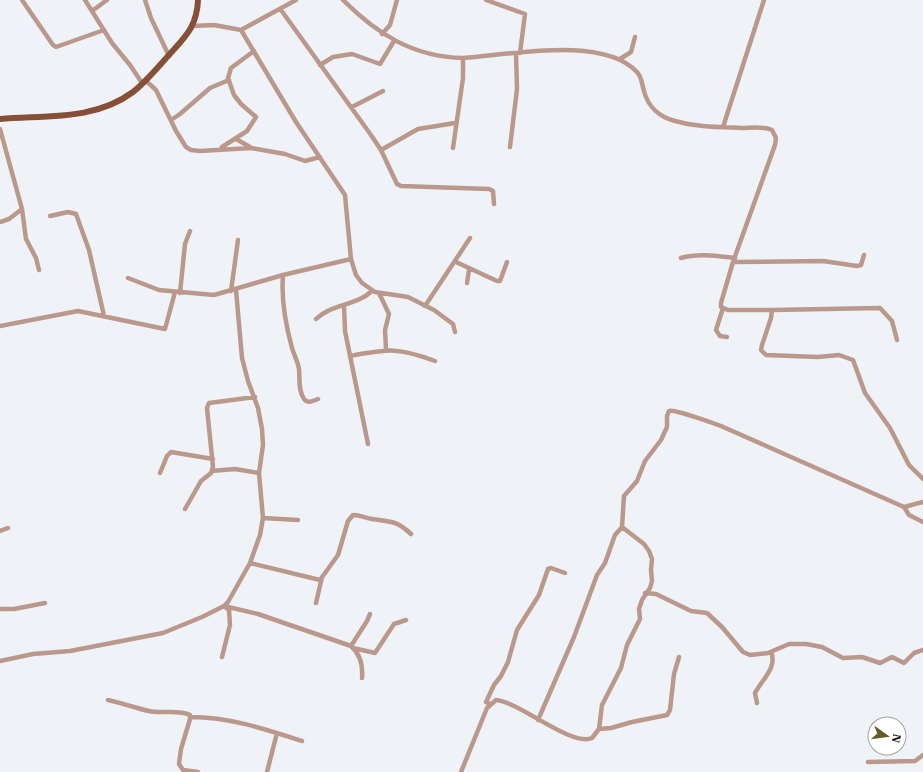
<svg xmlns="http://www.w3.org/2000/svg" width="923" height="772" viewBox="0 0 923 772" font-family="'IBM Plex Serif',serif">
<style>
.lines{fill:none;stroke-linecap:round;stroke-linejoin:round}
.minor{stroke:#ba998c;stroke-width:4.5}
.major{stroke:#864f37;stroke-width:6}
</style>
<rect width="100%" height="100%" fill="#eff3f7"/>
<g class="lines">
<path class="minor" d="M 22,0 L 53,45 L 56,47 L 104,30
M 85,0 L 112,43 L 130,65 L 142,83
M 145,0 L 151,18 L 169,56
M 343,0 C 377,34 413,57 463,58 C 509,55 603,35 637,72 C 642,77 642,85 644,91 C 648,107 660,117 675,121 C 696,127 720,127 742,128 C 751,128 763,126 772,130 L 776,138 L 775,145 L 733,262 L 721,303 L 721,307 L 728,310 L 772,310 L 771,318 L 762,345 L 761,350 L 766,355 L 818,357 L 839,355 L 853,360 L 865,393 L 890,428 L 909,465 L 923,479
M 486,0 L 525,14 L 520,53
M 281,10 L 371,135 L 381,150 L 397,184 L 401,186 L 489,189 L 493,191 L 494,204
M 92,11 L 107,0
M 193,26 L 214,25 L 241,30 L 296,0
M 241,30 L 296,122 L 345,195 L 351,259 L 356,275 L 362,283 L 375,292 L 408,297 L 434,310 L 453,324 L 455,332
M 382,34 L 390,25 L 397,0
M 620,59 L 631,52 L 635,37
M 320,65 L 333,57 L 352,54 L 380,64 L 394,41
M 145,80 L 156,90 L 176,131 L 186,147 L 191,150 L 200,151 L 251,148 L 285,154 L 305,161 L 320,157
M 352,107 L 383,91
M 171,120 L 180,114 L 210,88 L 229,80
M 723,127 L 764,0
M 0,129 L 22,209 L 26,239 L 36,258 L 39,270
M 236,139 L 250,147
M 222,147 L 247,131 L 256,117 L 241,104 L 234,95 L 228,78 L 231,68 L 254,51
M 510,147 L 517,89 L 516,53
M 453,148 L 463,78 L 463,58
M 381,150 L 418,129 L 455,123
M 50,216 L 68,212 L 76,214 L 89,250 L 104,316
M 0,222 L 9,219 L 22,209
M 681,258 C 699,253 717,256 735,258
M 456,262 L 497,281 L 500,281 L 507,262
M 733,262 L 823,261 L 857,266 L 861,265 L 864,255
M 283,275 C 281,299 286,326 292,348 C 294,355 298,362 299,369 C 300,378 298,391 304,399 C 308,404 313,401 318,399
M 128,278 L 159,290 L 214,295 L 283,275 L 351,259
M 467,283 L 469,270
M 231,291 L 238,240
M 180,293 L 185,244 L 190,231
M 379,293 L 389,314 L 385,330 L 386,349
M 344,306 L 345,331 L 368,444
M 425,306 L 470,238
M 723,308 L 716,330 L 720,336 L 727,337
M 772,310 L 880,308 L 892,321 L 897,340
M 316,319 C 331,304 356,306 372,291
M 0,326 L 78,311 L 165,329 L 175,292
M 350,356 C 389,349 398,347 435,361
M 212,471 L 235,469 L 259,473
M 160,473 L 167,456 L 171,452 L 213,459
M 904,507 L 909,515 L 923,522
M 185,509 L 201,481 L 211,473 L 213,467 L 207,408 L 209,403 L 255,397
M 263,518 L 298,520
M 0,531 L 8,528
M 250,563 L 320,580 L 338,555 L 348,521 L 353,515 C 361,515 365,518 372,519 C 390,522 396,520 411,534
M 645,593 L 656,594 L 691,611 L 707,613 L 722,627 L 743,652 L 750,655 L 768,653 L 789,644 L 806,644 L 822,647 L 843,658 L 862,657 L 880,663 L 892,657 L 904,663 L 914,653 L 923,650
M 316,603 L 322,577
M 224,606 L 258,614 L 351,646 C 360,654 363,666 362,678
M 0,609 L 14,609 L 45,603
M 351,646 L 367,621 L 370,614
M 353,648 L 375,653 L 394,624 L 406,620
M 222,657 L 230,625 L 229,610 L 225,607
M 0,661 L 33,654 L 70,651 L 163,633 L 202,617 L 224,606 L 228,602 L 250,563 L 260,535 L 263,518 L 259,473 L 263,445 L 262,429 L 258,408 L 248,381 L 242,358 L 236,290
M 108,700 C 122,703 135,708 149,711 C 161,714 178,709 190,715 L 190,719 L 181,749 L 179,764 L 183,770 L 198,772
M 757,703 L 755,693 C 761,681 778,667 771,652
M 490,704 L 486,702 L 494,685 L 501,676 L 508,662 L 517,630 L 539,595 L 548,569 L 551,568 L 565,573
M 191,717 C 229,717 265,729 302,741
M 538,720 L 574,637 L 597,575 L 605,563 L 615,535 L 622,527
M 599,729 L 611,728 L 632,722 L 667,715 L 670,710 L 674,674 L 679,657
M 868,762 L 915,761 L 923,755
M 267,772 L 277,733
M 461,772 L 487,708 L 496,700 C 520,702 571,747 592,738 L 599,729 L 602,705 L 621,668 L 627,645 L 640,619 L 639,609 L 642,600 L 650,588 L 652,581 L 651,570 L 652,559 L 649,551 L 644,544 L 622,527 L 624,496 L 637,481 L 645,461 L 661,440 L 667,427 L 667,416 L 669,411 C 674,409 713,423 721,426 L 904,507 L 923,502"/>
<path class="major" d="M 0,119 C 45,115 94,121 133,92 C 146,82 158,67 169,55 C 186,36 197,26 198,0"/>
</g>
<g transform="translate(887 736) rotate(104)"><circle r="19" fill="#ffffff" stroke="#a3a3a3"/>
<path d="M0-3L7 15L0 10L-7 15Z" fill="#625c28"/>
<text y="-6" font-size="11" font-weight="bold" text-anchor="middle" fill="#18191a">N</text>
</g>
</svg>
